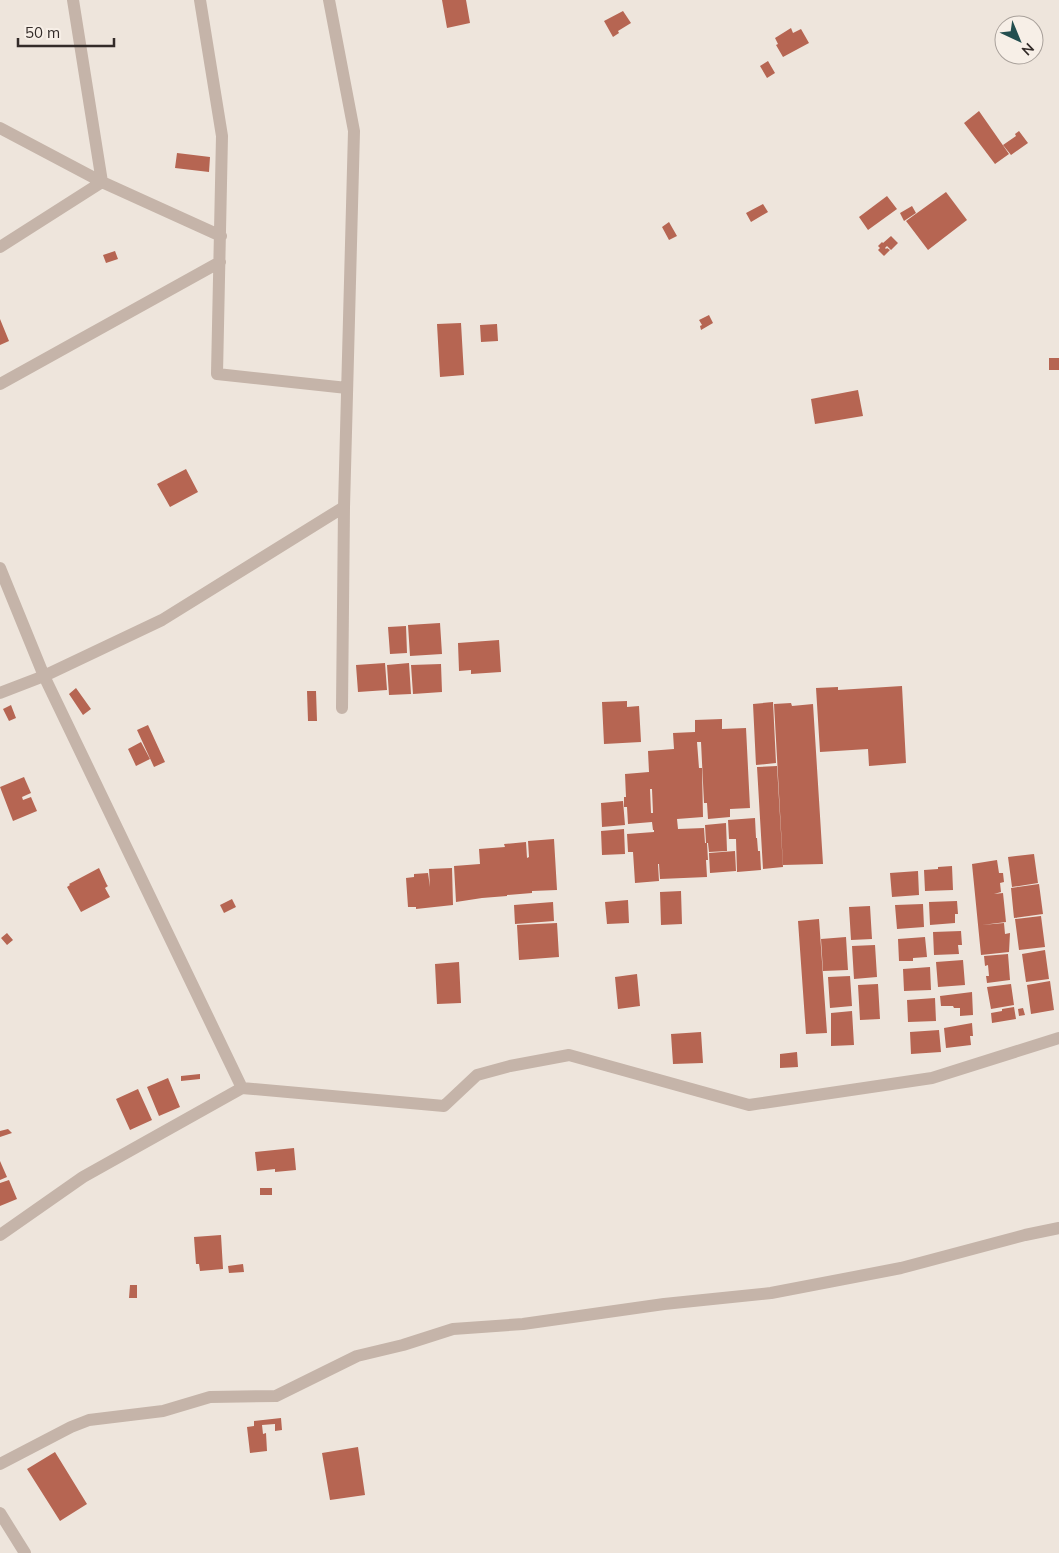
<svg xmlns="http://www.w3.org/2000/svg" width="1059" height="1553" viewBox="0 0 1059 1553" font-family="Mulish,sans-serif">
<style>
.building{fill:#b66552;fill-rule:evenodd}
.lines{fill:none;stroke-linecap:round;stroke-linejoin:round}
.minor{stroke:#c5b4a9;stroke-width:12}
</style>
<rect width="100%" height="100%" fill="#eee5dc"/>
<path class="building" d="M 442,0 L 466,0 L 470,23 L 447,28 Z
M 623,11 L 631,23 L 618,31 L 619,33 L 613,37 L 604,21 Z
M 791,28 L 793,33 L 801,29 L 809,43 L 783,57 L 776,45 L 778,44 L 775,38 Z
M 768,61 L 775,73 L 767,78 L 760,66 Z
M 979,111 L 1009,154 L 995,164 L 964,123 Z
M 1019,131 L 1028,143 L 1011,155 L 1003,145 L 1016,136 L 1015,134 Z
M 177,153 L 210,157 L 209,172 L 175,168 Z
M 946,192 L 967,220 L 928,250 L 906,221 Z
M 887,196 L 897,209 L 868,230 L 859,217 Z
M 763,204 L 768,212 L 751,222 L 746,213 Z
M 912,206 L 916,213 L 904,221 L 900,213 Z
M 669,222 L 677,236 L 669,240 L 662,227 Z
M 891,236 L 898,243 L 891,250 L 887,246 L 885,248 L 886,249 L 887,248 L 890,250 L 884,256 L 878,250 L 880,248 L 878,246 L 882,242 L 883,243 Z
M 115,251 L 118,259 L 106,263 L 103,255 Z
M 709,315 L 713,323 L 701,330 L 700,326 L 702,325 L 699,320 Z
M 0,319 L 9,341 L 0,345 Z
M 461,323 L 464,375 L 440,377 L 437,324 Z
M 497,324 L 498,341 L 481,342 L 480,325 Z
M 1049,358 L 1059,358 L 1059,370 L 1049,370 Z
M 858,390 L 863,416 L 815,424 L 811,399 Z
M 186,469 L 198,492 L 170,507 L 157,484 Z
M 440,623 L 442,654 L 410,656 L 408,625 Z
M 406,626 L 407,653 L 390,654 L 388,627 Z
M 499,640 L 501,672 L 471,674 L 471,670 L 459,671 L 458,643 Z
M 385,663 L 387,690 L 358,692 L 356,665 Z
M 409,663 L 411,694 L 389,695 L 387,665 Z
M 441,664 L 442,692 L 413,694 L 411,665 Z
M 902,686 L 906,763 L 869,766 L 868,749 L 820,752 L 816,688 L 838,687 L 838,690 Z
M 76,688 L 91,709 L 83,715 L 69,694 Z
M 307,691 L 316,691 L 317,721 L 308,721 Z
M 627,701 L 627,707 L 639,706 L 641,742 L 604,744 L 602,702 Z
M 773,702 L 776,763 L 756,765 L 753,704 Z
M 791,703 L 792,706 L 813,704 L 823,864 L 783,865 L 774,704 Z
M 11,705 L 16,718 L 9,721 L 3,709 Z
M 722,719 L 722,729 L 746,728 L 750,808 L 730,809 L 730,817 L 708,819 L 707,803 L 704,803 L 701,742 L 697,742 L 699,768 L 702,768 L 703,817 L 677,819 L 678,829 L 704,828 L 705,843 L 707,843 L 708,860 L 706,860 L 707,877 L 660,879 L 659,864 L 658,864 L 659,881 L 635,883 L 633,852 L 628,852 L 627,834 L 654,832 L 654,830 L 653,830 L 652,822 L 628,824 L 627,807 L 624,807 L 624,797 L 626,797 L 625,774 L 649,772 L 648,751 L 674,749 L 673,733 L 695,732 L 695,720 ZM 650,789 L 652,789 L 653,813 L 651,813 Z
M 148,725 L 165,762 L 154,767 L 137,730 Z
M 141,742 L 150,759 L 136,766 L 128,749 Z
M 777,766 L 783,867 L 763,869 L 757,767 Z
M 24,777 L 31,793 L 22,797 L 23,800 L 31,797 L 37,811 L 13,821 L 0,787 Z
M 623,801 L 625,825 L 602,827 L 601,803 Z
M 755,818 L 756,838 L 757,838 L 758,851 L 760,851 L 761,870 L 737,872 L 736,839 L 729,839 L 728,820 Z
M 726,823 L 727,851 L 709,852 L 708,843 L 706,843 L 705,825 Z
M 624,829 L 625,854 L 602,855 L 601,831 Z
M 554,839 L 557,890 L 532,891 L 532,893 L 507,895 L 507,896 L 482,898 L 456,902 L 454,866 L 480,864 L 479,849 L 505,847 L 504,844 L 526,842 L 527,858 L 529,857 L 528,841 Z
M 735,851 L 736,871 L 710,873 L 709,853 Z
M 1034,854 L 1038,883 L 1012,887 L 1008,857 Z
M 997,860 L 999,873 L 1003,873 L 1004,882 L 1000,883 L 1001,892 L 994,894 L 1003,893 L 1006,922 L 982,925 L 1004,923 L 1005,934 L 1010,933 L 1009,952 L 981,955 L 972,864 Z
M 952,866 L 953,890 L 925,891 L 924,870 L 938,869 L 938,867 Z
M 99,868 L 107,885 L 108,886 L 105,888 L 110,897 L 81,912 L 67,887 L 70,885 L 69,884 Z
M 452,868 L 453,905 L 416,909 L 416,907 L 408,907 L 406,878 L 414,877 L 414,874 L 428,873 L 430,887 L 429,869 Z
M 918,871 L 919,895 L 892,897 L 890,873 Z
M 1039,884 L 1043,914 L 1014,918 L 1011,888 Z
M 681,891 L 682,924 L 661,925 L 660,892 Z
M 232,899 L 236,907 L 224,913 L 220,905 Z
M 628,900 L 629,923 L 607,924 L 605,902 Z
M 957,901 L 958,914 L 955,914 L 955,923 L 930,925 L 929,902 Z
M 553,902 L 554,921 L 515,924 L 514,905 Z
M 923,904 L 924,927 L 897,929 L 895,905 Z
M 870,906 L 872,939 L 851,940 L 849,907 Z
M 1041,916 L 1045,947 L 1019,950 L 1015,919 Z
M 819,919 L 827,1033 L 806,1034 L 798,921 Z
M 557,923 L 559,957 L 519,960 L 517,925 Z
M 961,931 L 962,945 L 958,945 L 959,954 L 934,955 L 933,932 Z
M 7,933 L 13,940 L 7,945 L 1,938 Z
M 846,937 L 848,970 L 823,971 L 821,939 Z
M 925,937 L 927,957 L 913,958 L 913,961 L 899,961 L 898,939 Z
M 875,945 L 877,977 L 854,979 L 852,946 Z
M 1045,950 L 1049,979 L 1026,982 L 1022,954 Z
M 1008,954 L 1010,980 L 987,983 L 986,976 L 989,976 L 988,965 L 985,966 L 984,956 Z
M 963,960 L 965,985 L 938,987 L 936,962 Z
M 459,962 L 461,1003 L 437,1004 L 435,964 Z
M 930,967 L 931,990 L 904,991 L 903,969 Z
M 637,974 L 640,1006 L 618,1009 L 615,977 Z
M 850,976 L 852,1006 L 830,1008 L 828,977 Z
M 1050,981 L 1054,1010 L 1031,1014 L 1027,985 Z
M 878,984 L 880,1019 L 860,1020 L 858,985 Z
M 1011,984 L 1014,1005 L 991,1009 L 987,987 Z
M 972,992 L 973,1015 L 960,1016 L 960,1008 L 954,1008 L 953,1006 L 941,1006 L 940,996 Z
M 935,998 L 936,1021 L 908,1022 L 907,1000 Z
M 1014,1007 L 1016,1019 L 992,1023 L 991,1013 L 1002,1011 L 1002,1009 Z
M 1023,1008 L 1025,1015 L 1019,1016 L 1018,1009 Z
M 852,1011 L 854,1045 L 831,1046 L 831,1013 Z
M 972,1023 L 973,1036 L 970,1036 L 971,1045 L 946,1048 L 944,1028 Z
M 939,1030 L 941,1052 L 911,1054 L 910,1032 Z
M 701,1032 L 703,1063 L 673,1064 L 671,1034 Z
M 797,1052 L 798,1067 L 780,1068 L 780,1054 Z
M 200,1074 L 200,1079 L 181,1081 L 181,1076 Z
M 168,1078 L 180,1107 L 159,1116 L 147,1087 Z
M 138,1089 L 152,1120 L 130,1130 L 116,1099 Z
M 8,1129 L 12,1133 L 0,1137 L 0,1131 Z
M 294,1148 L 296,1170 L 275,1172 L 275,1169 L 257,1171 L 255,1152 Z
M 0,1161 L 7,1177 L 0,1180 Z
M 9,1180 L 17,1199 L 0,1206 L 0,1183 Z
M 260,1188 L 272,1188 L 272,1195 L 260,1195 Z
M 221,1235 L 223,1269 L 200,1271 L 199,1264 L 196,1264 L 194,1237 Z
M 243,1264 L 244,1272 L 229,1273 L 228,1266 Z
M 130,1285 L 137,1285 L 137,1298 L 129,1298 Z
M 281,1418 L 282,1430 L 275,1431 L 275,1424 L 262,1425 L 263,1434 L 266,1433 L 267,1451 L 250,1453 L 247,1427 L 254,1426 L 254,1421 Z
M 358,1447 L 365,1495 L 330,1500 L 322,1453 Z
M 55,1452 L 87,1504 L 60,1521 L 27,1469 Z"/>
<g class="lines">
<path class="minor" d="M 200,0 L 222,136 L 217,374 L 347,388
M 329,0 L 354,131 L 344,507 L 342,708
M 0,128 L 102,182 L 221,236
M 0,247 L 102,182 L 73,0
M 0,384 L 220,262
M 0,568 L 44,676 L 242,1088
M 0,693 L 44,676 L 162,620 L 344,507
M 0,1235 L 83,1177 L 242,1088 L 444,1106 L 477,1075 L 510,1066 L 569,1055 L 749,1105 L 932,1078 L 1059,1038
M 0,1464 L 71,1427 L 89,1420 L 163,1411 L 210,1397 L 276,1396 L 357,1356 L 403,1345 L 453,1329 L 523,1324 L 664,1304 L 771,1293 L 901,1268 L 1025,1235 L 1059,1228
M 0,1513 L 25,1553"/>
</g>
<g transform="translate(1019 40) rotate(136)"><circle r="24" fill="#f7efe7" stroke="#a9a19b"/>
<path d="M0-4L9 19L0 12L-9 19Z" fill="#234e4f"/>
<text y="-8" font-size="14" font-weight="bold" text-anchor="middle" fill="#332b28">N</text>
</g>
<path d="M18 38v8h96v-8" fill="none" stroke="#332b28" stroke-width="2.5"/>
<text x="25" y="38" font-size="15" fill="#332b28" stroke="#f7efe7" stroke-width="4" paint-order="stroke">50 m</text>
</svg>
